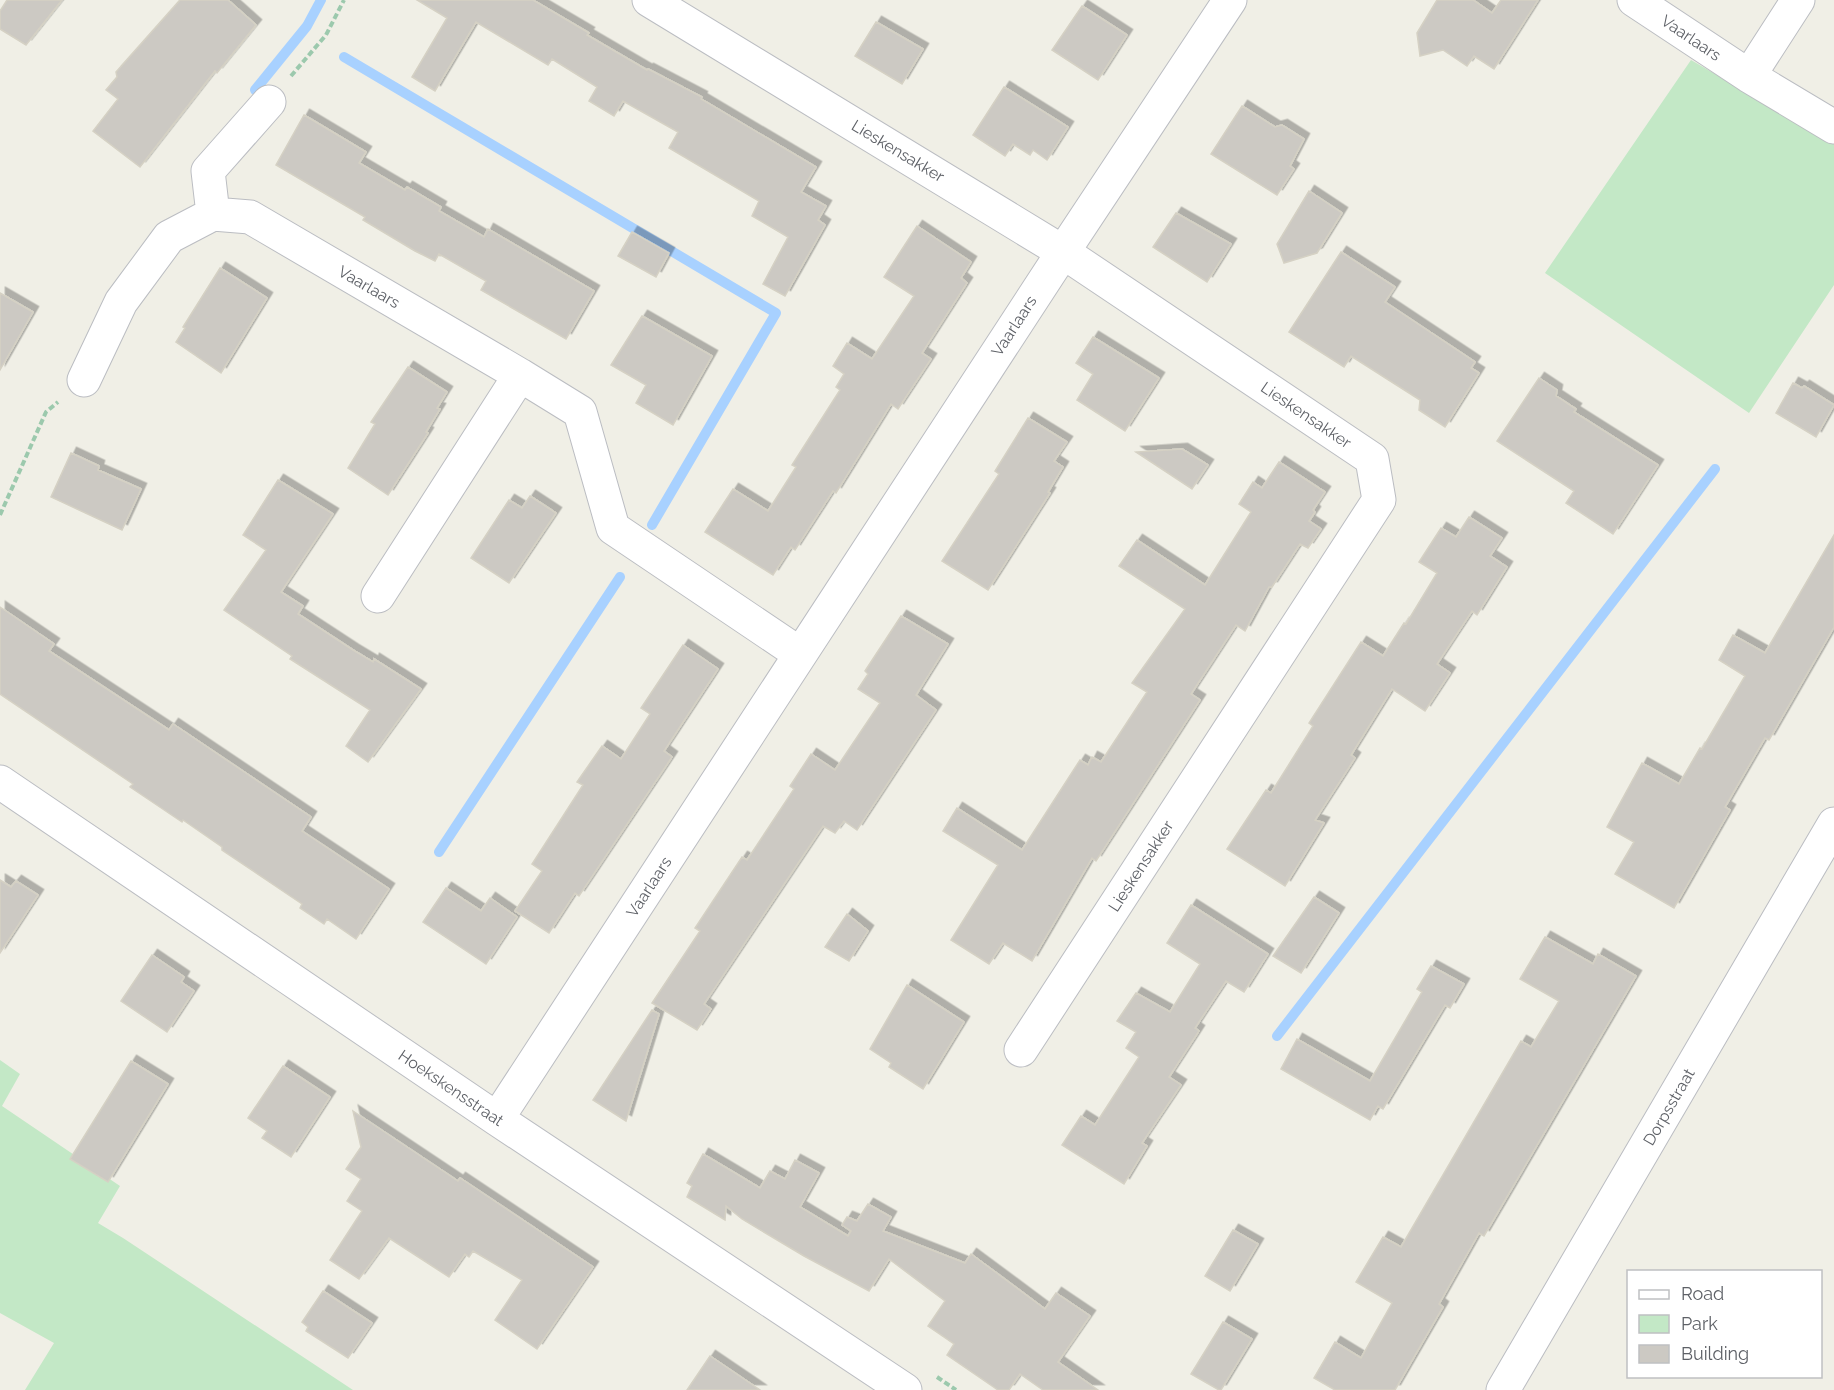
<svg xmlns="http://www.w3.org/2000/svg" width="1834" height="1390" viewBox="0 0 1834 1390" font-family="Raleway,sans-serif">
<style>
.green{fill:#c3e8c6}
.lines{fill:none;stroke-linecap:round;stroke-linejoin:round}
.stream{stroke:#a8d1ff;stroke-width:10}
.building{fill:#ccc9c3;stroke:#d5d1c4;stroke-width:1.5;filter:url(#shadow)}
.minor-casing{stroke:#bbbdc2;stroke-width:35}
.path{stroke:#9cc9ad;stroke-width:4;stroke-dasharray:6 3;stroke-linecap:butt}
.minor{stroke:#fff;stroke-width:33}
.labels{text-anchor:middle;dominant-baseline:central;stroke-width:6;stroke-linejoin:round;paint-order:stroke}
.street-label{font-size:16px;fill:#5e6167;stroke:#fff}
</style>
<defs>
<filter id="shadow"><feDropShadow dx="5.5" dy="-5.5" stdDeviation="0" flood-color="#0004"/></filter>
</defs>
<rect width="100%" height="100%" fill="#f0efe6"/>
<path class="green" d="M 1691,60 L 1834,143 L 1834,285 L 1749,413 L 1545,273 Z
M 0,1060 L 20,1074 L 2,1106 L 120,1186 L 98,1223 L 123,1238 L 353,1390 L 25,1390 L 54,1343 L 0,1313 Z"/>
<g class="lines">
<path class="stream" d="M 344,57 L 776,313 L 652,525
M 255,90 L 307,26 L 321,0
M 439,852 L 620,577
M 1277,1036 L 1715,469"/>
</g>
<path class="building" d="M 7,0 L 62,0 L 26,45 L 0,29 L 0,11 Z
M 180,0 L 228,0 L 256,25 L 217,73 L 215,71 L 140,167 L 93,131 L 118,99 L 106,90 L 117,77 L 116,72 Z
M 417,0 L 533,0 L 589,33 L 587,35 L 647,70 L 648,69 L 702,97 L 701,99 L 816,167 L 801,192 L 826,206 L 818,220 L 825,225 L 785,296 L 763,284 L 788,237 L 752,216 L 759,201 L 669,148 L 678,132 L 623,101 L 614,116 L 589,101 L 597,87 L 552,59 L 548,65 L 476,22 L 435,91 L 412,77 L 447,18 Z
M 1437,0 L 1473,0 L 1492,13 L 1501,0 L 1538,0 L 1494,69 L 1474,56 L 1467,66 L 1443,50 L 1420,56 L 1417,33 Z
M 1082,6 L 1127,35 L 1098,80 L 1052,50 Z
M 876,22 L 923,49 L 902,84 L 855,56 Z
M 1004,87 L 1068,127 L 1047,160 L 1033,150 L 1030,155 L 1013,144 L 1005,156 L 973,135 Z
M 1242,106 L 1275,127 L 1282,125 L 1304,139 L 1290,166 L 1294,169 L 1277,195 L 1211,154 Z
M 304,115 L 366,152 L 359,163 L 405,190 L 407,187 L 441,207 L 439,211 L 484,237 L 488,229 L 594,291 L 566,339 L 481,290 L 486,281 L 439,254 L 435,261 L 415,251 L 363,220 L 365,217 L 276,165 Z
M 1309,191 L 1342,213 L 1317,253 L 1284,263 L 1277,244 Z
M 1176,213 L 1231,244 L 1207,282 L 1153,247 Z
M 917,226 L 971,262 L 961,278 L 967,283 L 922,353 L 931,359 L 898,409 L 891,404 L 836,493 L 833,491 L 795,550 L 791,547 L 773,575 L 705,532 L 733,489 L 768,511 L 796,467 L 792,465 L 840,390 L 836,387 L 844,374 L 833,366 L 847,343 L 872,359 L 914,296 L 884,277 Z
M 632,232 L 669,253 L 656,277 L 618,256 Z
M 1341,252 L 1395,287 L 1385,302 L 1475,362 L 1471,368 L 1479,373 L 1445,427 L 1419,410 L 1420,400 L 1351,356 L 1344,367 L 1289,332 Z
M 220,268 L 267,298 L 221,373 L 176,342 L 185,328 L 183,327 Z
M 0,293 L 33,312 L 0,370 Z
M 642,316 L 712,356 L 673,425 L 636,403 L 646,385 L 611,365 Z
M 1093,337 L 1159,378 L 1125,431 L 1077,400 L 1093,374 L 1076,363 Z
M 408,367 L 447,392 L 437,408 L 440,409 L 426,432 L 428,433 L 388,495 L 348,468 L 375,424 L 371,422 Z
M 1539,378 L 1557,390 L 1556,396 L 1576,409 L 1574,412 L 1658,465 L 1613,534 L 1566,503 L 1574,491 L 1497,441 Z
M 1793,383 L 1802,388 L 1804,386 L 1834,405 L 1816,437 L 1776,413 Z
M 1028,418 L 1067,442 L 1054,461 L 1063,467 L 1048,492 L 1050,493 L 988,590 L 942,561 L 999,474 L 995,471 Z
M 1182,449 L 1208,465 L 1192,489 L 1136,452 Z
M 71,453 L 99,466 L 98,470 L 141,489 L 122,530 L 51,497 Z
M 1279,462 L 1325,492 L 1313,510 L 1315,512 L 1309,521 L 1321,529 L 1308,548 L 1300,544 L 1272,587 L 1269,587 L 1245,631 L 1236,625 L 1191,694 L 1200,700 L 1096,861 L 1092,858 L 1032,961 L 1003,943 L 989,964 L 951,940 L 998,865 L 943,831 L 957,808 L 1022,850 L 1080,760 L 1088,765 L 1092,757 L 1101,762 L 1147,692 L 1132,683 L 1185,609 L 1119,566 L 1137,540 L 1205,585 L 1251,512 L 1239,504 L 1253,482 L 1262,488 Z
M 278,480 L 333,514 L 281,592 L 303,606 L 298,614 L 353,650 L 373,662 L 374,659 L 421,689 L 368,762 L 346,746 L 370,710 L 290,659 L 292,656 L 224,610 L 266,550 L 243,535 Z
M 530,496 L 556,513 L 509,583 L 471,558 L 509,500 L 522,508 Z
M 1469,517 L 1502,538 L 1490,556 L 1507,567 L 1477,615 L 1472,611 L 1437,664 L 1450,673 L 1425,711 L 1392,689 L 1351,755 L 1355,758 L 1315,820 L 1324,823 L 1285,886 L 1227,849 L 1266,790 L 1271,793 L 1313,726 L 1309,723 L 1361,642 L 1383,656 L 1404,623 L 1406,624 L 1437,573 L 1419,562 L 1441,528 L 1456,537 Z
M 1834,535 L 1834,627 L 1769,740 L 1765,738 L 1725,807 L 1730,810 L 1674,908 L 1615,874 L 1634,842 L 1607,827 L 1642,763 L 1679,784 L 1700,748 L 1702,749 L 1745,676 L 1719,660 L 1733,635 L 1765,653 Z
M 0,607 L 54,644 L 49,651 L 169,730 L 173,724 L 311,817 L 302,831 L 389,889 L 356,939 L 327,919 L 324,924 L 300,908 L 302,904 L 222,850 L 222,847 L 183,820 L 182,822 L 130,787 L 133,784 L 0,694 Z
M 901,616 L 948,644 L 916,695 L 936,710 L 857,830 L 844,821 L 835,833 L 823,826 L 704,1004 L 711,1009 L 697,1030 L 652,1003 L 700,931 L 695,928 L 742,857 L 747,860 L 794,789 L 790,786 L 811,754 L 835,770 L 880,703 L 858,689 L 868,674 L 865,671 Z
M 683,645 L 718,669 L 664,751 L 672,757 L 579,896 L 575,893 L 549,933 L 515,911 L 542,871 L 532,864 L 583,785 L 577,782 L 602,746 L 621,759 L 650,714 L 641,708 Z
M 0,880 L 11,887 L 16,881 L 38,895 L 0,953 Z
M 446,888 L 481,911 L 490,898 L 517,917 L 486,964 L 423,922 Z
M 1314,897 L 1339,913 L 1301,973 L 1273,956 Z
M 1191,905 L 1268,954 L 1244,992 L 1226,981 L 1195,1028 L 1199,1031 L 1169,1077 L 1181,1085 L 1142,1143 L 1147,1146 L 1124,1184 L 1062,1145 L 1081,1116 L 1095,1125 L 1139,1057 L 1126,1048 L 1136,1032 L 1117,1021 L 1136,993 L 1170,1012 L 1200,964 L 1167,943 Z
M 847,914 L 868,931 L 849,961 L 825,947 Z
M 1545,937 L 1593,964 L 1598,954 L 1636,976 L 1484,1236 L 1479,1233 L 1439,1304 L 1443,1307 L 1395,1390 L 1335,1390 L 1314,1378 L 1335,1342 L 1361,1358 L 1392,1303 L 1356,1282 L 1383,1237 L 1401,1247 L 1521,1041 L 1531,1047 L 1559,1001 L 1520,979 Z
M 152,955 L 184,977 L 181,982 L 194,991 L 167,1032 L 121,1001 Z
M 1431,966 L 1464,984 L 1450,1008 L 1445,1005 L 1383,1109 L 1378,1106 L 1370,1120 L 1281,1069 L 1297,1039 L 1370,1081 L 1422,992 L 1417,989 Z
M 907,985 L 964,1022 L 923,1089 L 889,1067 L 891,1063 L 870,1049 Z
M 652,1010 L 659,1014 L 626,1121 L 593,1100 Z
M 131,1061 L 168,1084 L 108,1182 L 70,1159 Z
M 283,1066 L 330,1097 L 291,1157 L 262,1138 L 267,1131 L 248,1118 Z
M 353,1111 L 458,1181 L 460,1178 L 593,1267 L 537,1349 L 495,1320 L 522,1280 L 473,1251 L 469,1257 L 465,1254 L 449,1277 L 389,1238 L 359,1279 L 330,1260 L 362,1211 L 347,1201 L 361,1179 L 346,1169 L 361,1147 Z
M 703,1154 L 760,1188 L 770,1171 L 785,1179 L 795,1160 L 819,1173 L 800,1207 L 848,1236 L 851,1231 L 842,1225 L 847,1217 L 857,1221 L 868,1204 L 891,1217 L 883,1231 L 965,1263 L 971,1254 L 1045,1309 L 1056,1293 L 1090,1316 L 1058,1362 L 1098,1390 L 1043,1390 L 1020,1374 L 1009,1390 L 998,1390 L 947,1355 L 954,1344 L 928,1326 L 945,1301 L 889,1259 L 869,1291 L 804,1256 L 742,1219 L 726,1206 L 725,1220 L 687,1197 L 692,1186 L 687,1183 Z
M 1233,1230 L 1258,1244 L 1230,1291 L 1205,1276 Z
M 323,1291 L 372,1323 L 348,1358 L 306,1331 L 308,1327 L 302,1322 Z
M 1223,1322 L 1252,1339 L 1221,1390 L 1219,1390 L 1191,1374 Z
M 710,1356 L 760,1390 L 687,1390 Z"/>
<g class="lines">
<defs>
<path id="minor" d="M 649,0 L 1063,252 L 1372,459 L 1379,500 L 1021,1050
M 1634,0 L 1749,76 L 1834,127
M 1749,76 L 1798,0
M 213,214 L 208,171 L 269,102
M 84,380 L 121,302 L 169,237 L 213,214 L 250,217 L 520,375 L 580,412 L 613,528 L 800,654
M 378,596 L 520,375
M 0,782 L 497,1119 L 905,1390
M 497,1119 L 1063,252 L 1230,0
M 1503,1390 L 1834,824"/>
</defs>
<use href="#minor" class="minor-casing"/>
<path class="path" d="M 291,76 L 326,35 L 344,0
M 0,515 L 46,412 L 58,402
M 937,1377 L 956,1390"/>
<use href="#minor" class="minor"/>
</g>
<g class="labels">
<g class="street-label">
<text transform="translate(1691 38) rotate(34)">Vaarlaars</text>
<text transform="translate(898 151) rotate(31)">Lieskensakker</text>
<text transform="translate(369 287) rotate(30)">Vaarlaars</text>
<text transform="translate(1014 326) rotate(-57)">Vaarlaars</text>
<text transform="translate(1306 415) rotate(34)">Lieskensakker</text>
<text transform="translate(1141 866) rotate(-57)">Lieskensakker</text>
<text transform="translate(649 887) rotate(-57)">Vaarlaars</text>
<text transform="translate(451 1088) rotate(34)">Hoekskensstraat</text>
<text transform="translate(1669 1107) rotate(-60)">Dorpsstraat</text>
</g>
</g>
<rect x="1627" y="1270" width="195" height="108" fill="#ffffff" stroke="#bfc0c2" stroke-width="1.5"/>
<rect x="1639" y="1290" width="30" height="9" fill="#ffffff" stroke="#bfc0c2" stroke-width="1.5"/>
<text x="1681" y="1300" font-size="18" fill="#5e6167">Road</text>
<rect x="1639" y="1315" width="30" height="18" fill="#c3e8c6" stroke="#bfc0c2" stroke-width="1.5"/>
<text x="1681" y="1330" font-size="18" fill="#5e6167">Park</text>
<rect x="1639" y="1345" width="30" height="18" fill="#ccc9c3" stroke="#bfc0c2" stroke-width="1.5"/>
<text x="1681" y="1360" font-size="18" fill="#5e6167">Building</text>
</svg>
